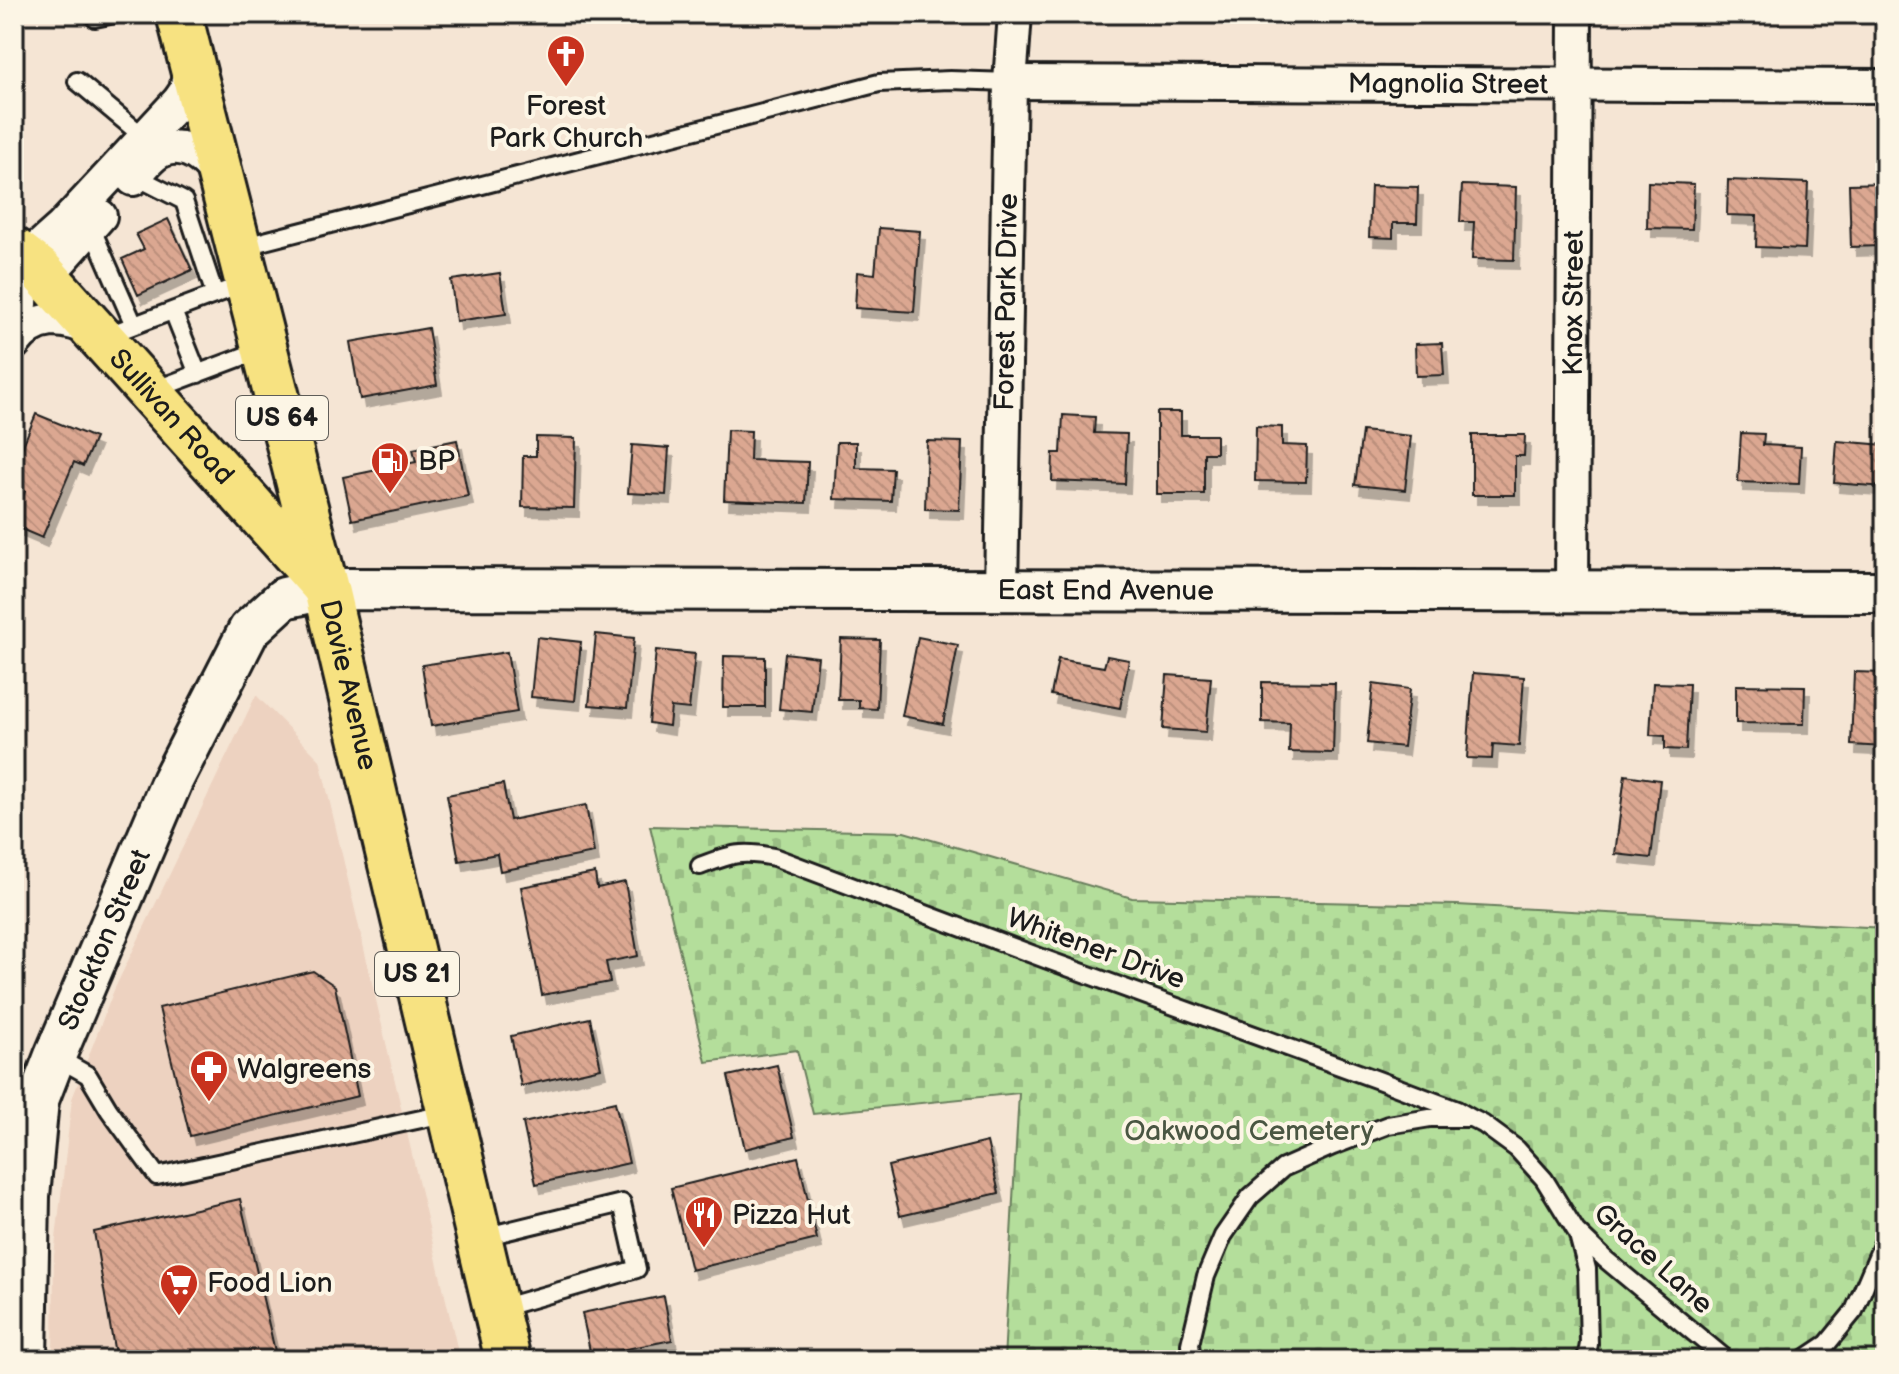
<svg xmlns="http://www.w3.org/2000/svg" width="1899" height="1374" viewBox="0 0 1899 1374" font-family="'Balsamiq Sans',sans-serif">
<style>
.built{fill:#edd2c0}
.cemetery{fill:url(#cemetery-stones);stroke:#687d5c;stroke-width:2}
.building{fill:url(#building-back-hatch);stroke:#1c1c1c;stroke-width:2;filter:url(#shadow)}
.lines{fill:none;stroke-linecap:round;stroke-linejoin:round}
.service-casing{stroke:#1c1c1c;stroke-width:22}
.minor-casing{stroke:#1c1c1c;stroke-width:38}
.tertiary-casing{stroke:#1c1c1c;stroke-width:46}
.primary-casing{stroke:#1c1c1c;stroke-width:50}
.service{stroke:#fcf5e5;stroke-width:16}
.minor{stroke:#fcf5e5;stroke-width:32}
.tertiary{stroke:#fcf5e5;stroke-width:40}
.primary{stroke:#f7e281;stroke-width:44}
.labels{text-anchor:middle;dominant-baseline:central;stroke-width:8;stroke-linejoin:round;paint-order:stroke}
.shield{fill:#fcf5e5;stroke:#5f5d58;stroke-width:2}
.shield-label{font-size:26px;font-weight:bold;fill:#1c1c1c}
.street-label{font-size:28px;fill:#1c1c1c;stroke:#fcf5e5}
.poi-label{font-size:28px;fill:#1c1c1c;stroke:#fcf5e5;text-anchor:start}
.park-label{font-size:28px;fill:#4a5642;stroke:#fcf5e5}
</style>
<defs>
<pattern id="cemetery-stones" width="16" height="16" patternUnits="userSpaceOnUse" patternTransform="scale(2)"><rect width="16" height="16" fill="#b4de9b"/><path d="M2 7V4a2 2 0 0 1 4 0v3zM10 15v-3a2 2 0 0 1 4 0v3z" fill="#9abe85"/></pattern>
<pattern id="building-back-hatch" width="6" height="6" patternUnits="userSpaceOnUse" patternTransform="scale(2)"><rect width="6" height="6" fill="#dba791"/><path d="M-1 5l2 2M0 0l6 6M5-1l2 2" fill="none" stroke="#bb8f7c"/></pattern>
<filter id="shadow"><feDropShadow dx="5" dy="9" stdDeviation="0" flood-color="#0004"/></filter>
</defs>
<rect width="100%" height="100%" fill="#f5e5d4"/>
<filter id="ink" filterUnits="userSpaceOnUse"><feTurbulence type="fractalNoise" baseFrequency=".0125" numOctaves="2"/><feDisplacementMap in="SourceGraphic" scale="16" xChannelSelector="R" yChannelSelector="G"/><feConvolveMatrix kernelMatrix="1 2 1 2 8 2 1 2 1" color-interpolation-filters="sRGB"/></filter>
<g filter="url(#ink)">
<path class="built" d="M 256,695 L 320,760 L 460,1360 L 53,1360 L 54,1256 L 72,1099 L 114,990 Z"/>
<path class="cemetery" d="M 650,826 L 904,832 L 1132,898 L 1457,905 L 1885,928 L 1885,1360 L 1004,1360 L 1019,1093 L 813,1114 L 797,1050 L 706,1062 Z"/>
<path class="building" d="M 1728,180 L 1808,183 L 1805,249 L 1756,247 L 1757,216 L 1727,215 Z
M 1648,182 L 1694,184 L 1692,229 L 1647,228 Z
M 1885,183 L 1885,230 L 1879,230 L 1879,246 L 1851,247 L 1849,184 Z
M 1462,185 L 1516,187 L 1514,260 L 1472,259 L 1474,222 L 1460,222 Z
M 1371,186 L 1418,187 L 1417,223 L 1393,223 L 1393,238 L 1369,237 Z
M 168,219 L 192,270 L 138,295 L 122,259 L 144,249 L 136,234 Z
M 879,228 L 920,231 L 914,312 L 855,308 L 857,272 L 875,274 Z
M 500,273 L 506,314 L 456,321 L 451,280 Z
M 428,328 L 437,385 L 360,399 L 350,342 Z
M 1442,343 L 1444,375 L 1416,376 L 1415,344 Z
M 1157,412 L 1181,412 L 1181,435 L 1216,435 L 1216,453 L 1204,453 L 1204,494 L 1157,494 Z
M 36,414 L 95,438 L 83,466 L 74,462 L 42,538 L 14,526 L 14,517 L 25,491 L 14,487 L 14,467 Z
M 1063,415 L 1095,417 L 1094,433 L 1127,434 L 1125,484 L 1052,481 L 1053,453 L 1061,453 Z
M 1256,426 L 1282,427 L 1282,445 L 1307,446 L 1306,482 L 1255,481 Z
M 727,430 L 751,431 L 750,460 L 808,462 L 806,503 L 724,500 Z
M 1362,431 L 1411,436 L 1405,490 L 1355,485 Z
M 1741,433 L 1764,434 L 1763,445 L 1801,447 L 1799,484 L 1738,482 Z
M 1472,435 L 1525,435 L 1524,456 L 1515,456 L 1515,495 L 1472,495 Z
M 536,437 L 576,438 L 574,508 L 522,507 L 523,456 L 536,456 Z
M 457,440 L 468,496 L 352,520 L 343,477 L 416,462 L 413,449 Z
M 927,441 L 962,442 L 959,510 L 925,509 Z
M 1837,441 L 1885,445 L 1885,487 L 1834,483 Z
M 837,442 L 856,442 L 856,468 L 893,469 L 891,501 L 834,499 Z
M 632,445 L 669,448 L 666,495 L 628,493 Z
M 596,634 L 634,638 L 627,708 L 589,705 Z
M 537,637 L 581,642 L 575,701 L 531,697 Z
M 918,637 L 958,645 L 943,724 L 902,716 Z
M 841,639 L 880,640 L 877,709 L 859,708 L 859,700 L 838,700 Z
M 656,650 L 695,654 L 689,709 L 671,707 L 669,726 L 649,723 Z
M 507,652 L 517,712 L 431,726 L 422,665 Z
M 785,653 L 818,657 L 812,712 L 779,709 Z
M 724,656 L 765,657 L 765,707 L 723,707 Z
M 1107,656 L 1129,660 L 1120,708 L 1051,695 L 1058,659 L 1104,667 Z
M 1854,672 L 1885,673 L 1885,747 L 1851,745 Z
M 1473,673 L 1524,677 L 1519,746 L 1493,744 L 1492,759 L 1467,758 Z
M 1167,675 L 1211,678 L 1206,732 L 1163,729 Z
M 1262,682 L 1335,683 L 1333,753 L 1289,752 L 1290,723 L 1262,722 Z
M 1653,683 L 1689,684 L 1686,750 L 1665,749 L 1665,736 L 1650,735 Z
M 1373,684 L 1410,689 L 1403,747 L 1367,743 Z
M 1736,685 L 1805,686 L 1804,724 L 1736,723 Z
M 1625,775 L 1660,780 L 1651,858 L 1615,854 Z
M 503,784 L 510,820 L 586,805 L 594,853 L 500,871 L 497,854 L 459,861 L 447,795 Z
M 595,873 L 597,888 L 625,882 L 638,956 L 606,962 L 610,982 L 542,995 L 521,887 Z
M 313,971 L 335,986 L 358,1096 L 190,1136 L 159,1008 Z
M 590,1018 L 601,1068 L 521,1086 L 511,1036 Z
M 777,1065 L 794,1137 L 745,1149 L 728,1076 Z
M 615,1102 L 629,1163 L 536,1184 L 523,1123 Z
M 987,1142 L 999,1193 L 900,1216 L 888,1166 Z
M 798,1157 L 817,1239 L 691,1270 L 671,1188 Z
M 240,1199 L 277,1360 L 116,1360 L 94,1232 Z
M 664,1296 L 672,1340 L 591,1356 L 582,1313 Z"/>
<g class="lines">
<defs>
<path id="service" d="M 95,18 L 115,14
M 77,81 L 145,138
M 135,176 L 184,201 L 215,295
M 91,227 L 134,325
M 241,247 L 879,83 L 950,80 L 1010,82
M 173,311 L 198,374
M 103,337 L 246,283
M 154,390 L 263,349
M 700,866 C 731,854 741,850 774,857 L 1045,959 L 1378,1080 L 1457,1110 L 1471,1118
M 56,1057 L 88,1075 L 109,1110 L 157,1176 L 449,1113
M 1578,1235 L 1587,1269 L 1589,1344 L 1586,1360
M 483,1237 L 622,1203 L 637,1269 L 497,1309
M 1192,1360 L 1190,1344 L 1206,1276 L 1223,1236 L 1250,1197 L 1283,1168 L 1333,1146 L 1388,1125 L 1430,1118 L 1471,1118 L 1483,1124 L 1517,1149 L 1544,1179 L 1576,1231 L 1605,1259 L 1727,1360
M 1803,1360 L 1827,1344 L 1854,1311 L 1885,1238"/>
<g id="minor">
<path id="s1" d="M 1010,82 L 1885,86"/>
<path d="M 133,179 C 141,169 150,156 161,151 C 187,139 208,161 221,180"/>
<path d="M 46,277 L 100,216"/>
<path d="M 14,324 L 21,304 L 22,267 L 26,259 L 62,227 L 179,101 L 186,91 L 191,62"/>
<path d="M 14,343 C 36,313 63,317 94,330"/>
<path id="s2" d="M 1001,590 L 1010,82 L 1015,14"/>
<path id="s3" d="M 1572,591 L 1575,14"/>
</g>
<g id="tertiary">
<path id="s4" d="M 26,1360 L 29,1196 L 38,1100 L 55,1056 L 172,781 L 249,630 L 284,598 L 326,589 L 1885,592"/>
</g>
<g id="primary">
<path id="s5" d="M 179,14 L 326,589 L 508,1360"/>
<path id="s6" d="M 14,250 L 40,270 L 322,584"/>
</g>
</defs>
<use href="#service" class="service-casing"/>
<use href="#minor" class="minor-casing"/>
<use href="#tertiary" class="tertiary-casing"/>
<use href="#primary" class="primary-casing"/>
<use href="#service" class="service"/>
<use href="#minor" class="minor"/>
<use href="#tertiary" class="tertiary"/>
<use href="#primary" class="primary"/>
</g>
</g>
<defs>
<symbol id="church-pin" viewBox="-11 -11 22 30"><path d="M0 17L-7.5 6A9.5 9.5 0 1 1 7.5 6Z" fill="#c8321e" stroke="#fcf5e5"/><path d="M-1.2-6h2.4v3.5h3.3v2.4h-3.3V6h-2.4V-.1h-3.3v-2.4h3.3Z" fill="#fff"/></symbol>
<symbol id="fuel-pin" viewBox="-11 -11 22 30"><path d="M0 17L-7.5 6A9.5 9.5 0 1 1 7.5 6Z" fill="#c8321e" stroke="#fcf5e5"/><path d="M-5.5-6h7V0h2V4h1.3V-2.5L3-4.5l.8-.8L6-3V5H2.5V1h-1V6h-7ZM-4.2-4.7v3.2H.2V-4.7Z" fill="#fff"/></symbol>
<symbol id="pharmacy-pin" viewBox="-11 -11 22 30"><path d="M0 17L-7.5 6A9.5 9.5 0 1 1 7.5 6Z" fill="#c8321e" stroke="#fcf5e5"/><path d="M-2-6h4v4h4v4h-4v4h-4v-4h-4v-4h4Z" fill="#fff"/></symbol>
<symbol id="restaurant-pin" viewBox="-11 -11 22 30"><path d="M0 17L-7.5 6A9.5 9.5 0 1 1 7.5 6Z" fill="#c8321e" stroke="#fcf5e5"/><path d="M-5-6h1v4h1v-4h1v4h1v-4h1v5L-1.5 .5V6h-2V.5L-5-1ZM5-6V6H3V1.5H1.5Q1.5-4 5-6Z" fill="#fff"/></symbol>
<symbol id="supermarket-pin" viewBox="-11 -11 22 30"><path d="M0 17L-7.5 6A9.5 9.5 0 1 1 7.5 6Z" fill="#c8321e" stroke="#fcf5e5"/><path d="M-6-5.5h2.5l.6 2H6L4.5 2H-2.5L-4.4-4H-6ZM-1.5 3.2a1.3 1.3 0 1 0 .1 0ZM3 3.2a1.3 1.3 0 1 0 .1 0Z" fill="#fff"/></symbol>
</defs>
<g fill-rule="evenodd">
<use href="#church-pin" x="544" y="32" width="44" height="60"/>
<use href="#fuel-pin" x="368" y="439" width="44" height="60"/>
<use href="#pharmacy-pin" x="187" y="1047" width="44" height="60"/>
<use href="#restaurant-pin" x="682" y="1193" width="44" height="60"/>
<use href="#supermarket-pin" x="157" y="1261" width="44" height="60"/>
</g>
<g class="labels">
<g class="shield">
<rect x="236" y="396" width="92" height="44" rx="6"/>
<rect x="375" y="952" width="84" height="44" rx="6"/>
</g>
<g class="shield-label">
<text x="282" y="418">US 64</text>
<text x="417" y="974">US 21</text>
</g>
<g class="street-label">
<text stroke="none"><textPath href="#s1" startOffset="438">Magnolia Street</textPath></text>
<text stroke="none"><textPath href="#s2" startOffset="288">Forest Park Drive</textPath></text>
<text stroke="none"><textPath href="#s3" startOffset="288">Knox Street</textPath></text>
<text stroke="none"><textPath href="#s6" startOffset="230">Sullivan Road</textPath></text>
<text stroke="none"><textPath href="#s4" startOffset="1646">East End Avenue</textPath></text>
<text stroke="none"><textPath href="#s5" startOffset="692">Davie Avenue</textPath></text>
<text stroke="none"><textPath href="#s4" startOffset="434">Stockton Street</textPath></text>
<text transform="translate(1096 949) rotate(20)">Whitener Drive</text>
<text transform="translate(1653 1259) rotate(42)">Grace Lane</text>
</g>
<g class="poi-label">
<text x="566" y="106" text-anchor="middle">Forest<tspan x="566" dy="32">Park Church</tspan></text>
<text x="418" y="461">BP</text>
<text x="237" y="1069">Walgreens</text>
<text x="732" y="1215">Pizza Hut</text>
<text x="207" y="1283">Food Lion</text>
</g>
<g class="park-label">
<text x="1249" y="1131">Oakwood Cemetery</text>
</g>
</g>
<rect width="1899" height="1374" fill="none" stroke="#fcf5e5" stroke-width="48"/>
<rect x="24" y="24" width="1851" height="1326" fill="none" stroke="#1c1c1c" stroke-width="3" filter="url(#ink)"/>
</svg>
